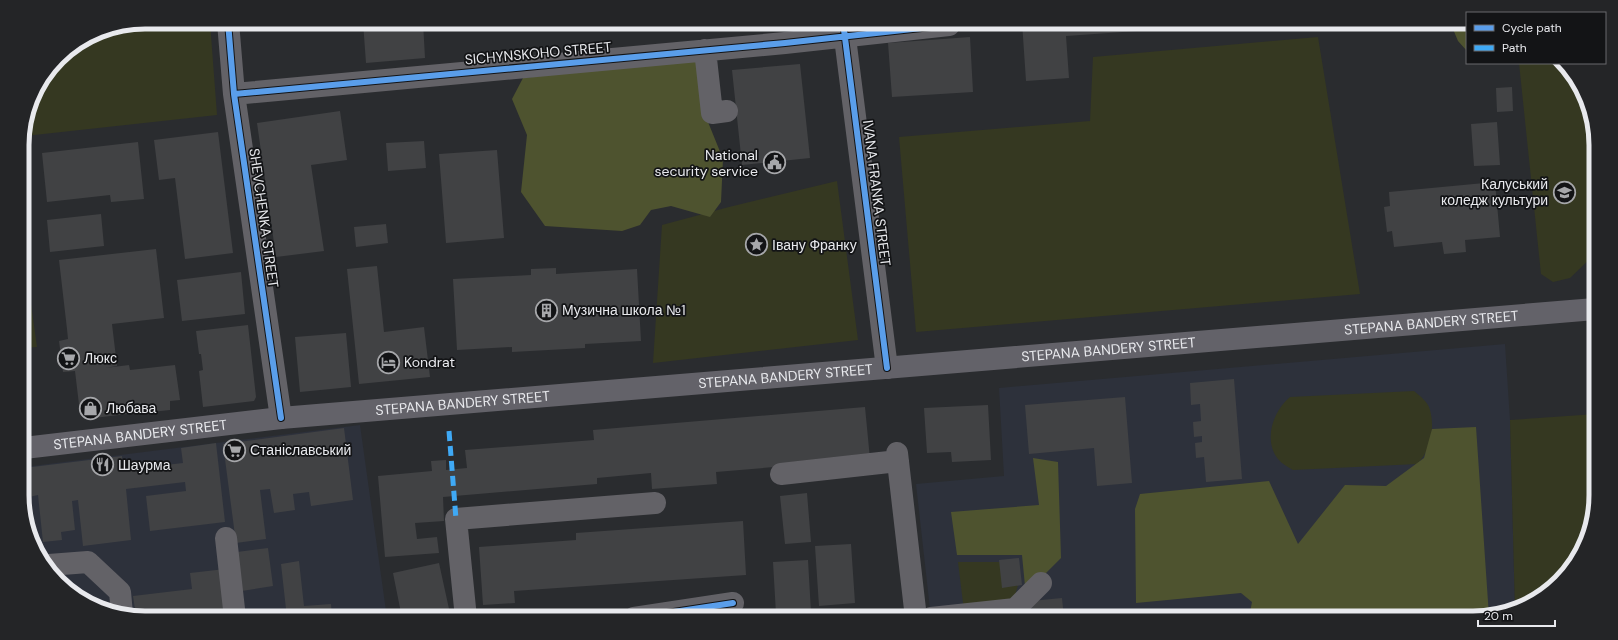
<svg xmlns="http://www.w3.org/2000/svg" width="1618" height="640" viewBox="0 0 1618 640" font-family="'DM Sans',sans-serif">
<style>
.built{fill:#2d313b}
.green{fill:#353821}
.forest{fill:#4e532f}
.building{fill:#414244}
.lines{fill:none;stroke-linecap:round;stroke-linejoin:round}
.minor{stroke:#636267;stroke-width:22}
.major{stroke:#636269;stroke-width:22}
.quiet{stroke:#3fa9f5;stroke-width:5;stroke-dasharray:10 5;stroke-linecap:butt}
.cycleway-casing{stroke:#131416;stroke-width:8}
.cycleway{stroke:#5a9eea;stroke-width:6}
.labels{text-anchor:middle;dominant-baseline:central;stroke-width:3.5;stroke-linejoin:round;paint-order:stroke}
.street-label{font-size:14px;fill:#e8e9ed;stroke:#131416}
.poi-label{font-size:14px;fill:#e8e9ed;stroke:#131416;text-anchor:start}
.rim{fill:none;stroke:#e8e9ed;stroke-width:5}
</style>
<rect width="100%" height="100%" fill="#2a2c2f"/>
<path class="built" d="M 1505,344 L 1510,420 L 1515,610 L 1512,611 L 1480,618 L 931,618 L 916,484 L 1004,476 L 999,388 Z
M 360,425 L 387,618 L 145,618 L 106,611 L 52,576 L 24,518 L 24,467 Z"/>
<path class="green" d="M 145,22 L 210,22 L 217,115 L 25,136 L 24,130 L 35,91 L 64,53 L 98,31 Z
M 1318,37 L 1360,294 L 916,332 L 899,137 L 1090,121 L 1093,57 Z
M 1519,63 L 1563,63 L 1570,70 L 1595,129 L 1595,254 L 1570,278 L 1553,282 L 1541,274 Z
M 837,181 L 858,340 L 653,363 L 662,225 L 729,207 Z
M 23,246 L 37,347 L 23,348 Z
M 1414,391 C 1420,396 1428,402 1430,410 C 1435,428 1431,451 1417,464 L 1293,470 C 1288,467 1282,464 1278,459 C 1263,440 1273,411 1290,397 Z
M 1596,414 L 1596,495 L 1589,534 L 1571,570 L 1548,593 L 1515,610 L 1510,420 Z
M 958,562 L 1015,562 L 1018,585 L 1012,606 L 964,611 Z"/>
<path class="forest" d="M 1450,22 L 1467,22 L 1467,51 L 1458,41 Z
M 699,58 L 708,122 L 723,159 L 721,202 L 710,217 L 671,206 L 651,210 L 640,225 L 622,231 L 545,226 L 521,192 L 527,135 L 512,99 L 523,78 Z
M 1476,427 L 1489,616 L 1480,618 L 1249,618 L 1252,602 L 1241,593 L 1136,603 L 1135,509 L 1140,494 L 1269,481 L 1298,544 L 1345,485 L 1386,486 L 1424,458 L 1432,429 Z
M 1033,458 L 1058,462 L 1061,558 L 1038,581 L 1025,586 L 1022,555 L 957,555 L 951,512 L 1039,505 Z"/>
<path class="building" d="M 363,22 L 423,22 L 425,58 L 366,63 Z
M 502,22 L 535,22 L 535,25 L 503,28 Z
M 639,22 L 689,22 L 690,26 L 640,31 Z
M 1022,22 L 1251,22 L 1251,23 L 1066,36 L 1069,78 L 1026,81 Z
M 970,37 L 973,92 L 892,97 L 888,43 Z
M 800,64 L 810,158 L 742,165 L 732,70 Z
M 1512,87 L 1513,111 L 1497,112 L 1496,88 Z
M 340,111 L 347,160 L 311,165 L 324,251 L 276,257 L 257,123 Z
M 1497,122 L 1500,165 L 1474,166 L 1471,124 Z
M 218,132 L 233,253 L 185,259 L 175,178 L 159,180 L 154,140 Z
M 424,141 L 426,168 L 388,171 L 386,143 Z
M 138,142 L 144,199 L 111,202 L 110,195 L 47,202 L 42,153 Z
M 497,150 L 504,238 L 446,243 L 439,154 Z
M 1495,182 L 1500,237 L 1465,240 L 1466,252 L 1444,254 L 1442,242 L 1394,247 L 1392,231 L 1387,232 L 1384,207 L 1390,206 L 1389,192 Z
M 101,214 L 104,246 L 50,252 L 47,220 Z
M 386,224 L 388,243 L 356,247 L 354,227 Z
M 156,249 L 164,318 L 112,324 L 117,366 L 105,368 L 129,365 L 130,370 L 175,365 L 180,400 L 170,401 L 170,410 L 142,413 L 140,404 L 134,405 L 135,413 L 86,419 L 80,413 L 75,371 L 63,372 L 59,341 L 68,339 L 67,329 L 103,325 L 67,329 L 59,260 Z
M 377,266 L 384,332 L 424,327 L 430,377 L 359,384 L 347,269 Z
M 556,268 L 556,274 L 637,269 L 641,341 L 585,344 L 585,348 L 512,352 L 512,347 L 457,350 L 453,279 L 531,275 L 531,269 Z
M 241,272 L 245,314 L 182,321 L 177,280 Z
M 248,325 L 256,397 L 254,401 L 203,407 L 199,371 L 203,370 L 201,354 L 199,354 L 196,331 Z
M 346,333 L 351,387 L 300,392 L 295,337 Z
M 1234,379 L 1242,479 L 1206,482 L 1204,457 L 1196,458 L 1195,443 L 1202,442 L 1202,436 L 1194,437 L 1193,422 L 1201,421 L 1200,404 L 1191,405 L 1190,383 Z
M 1125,397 L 1132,483 L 1097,486 L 1094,448 L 1029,454 L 1025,405 Z
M 988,405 L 991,460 L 952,462 L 951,452 L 927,453 L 924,408 Z
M 865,407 L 870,459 L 716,472 L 717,484 L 652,489 L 651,473 L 597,478 L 597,484 L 443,497 L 444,521 L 415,523 L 417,539 L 437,537 L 439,553 L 385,557 L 378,476 L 432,471 L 431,461 L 446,460 L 446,470 L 467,468 L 465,450 L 594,440 L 593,430 Z
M 344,428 L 353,500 L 311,506 L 309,492 L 293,494 L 295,510 L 274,513 L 270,489 L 260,490 L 266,539 L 236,543 L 223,444 Z
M 216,443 L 225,522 L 150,531 L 146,496 L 186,491 L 185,482 L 126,489 L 131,540 L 83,546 L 78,500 L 72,501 L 75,530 L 61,532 L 62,540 L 43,542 L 38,495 L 29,497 L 34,538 L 24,518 L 24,468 L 122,456 L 123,470 L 183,463 L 181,448 Z
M 807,493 L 811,542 L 785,544 L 780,496 Z
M 743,521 L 746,575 L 514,591 L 515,603 L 483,605 L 479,547 L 576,540 L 576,533 Z
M 851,544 L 855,603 L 819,606 L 815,546 Z
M 268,548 L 273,586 L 242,591 L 237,552 Z
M 1019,558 L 1022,585 L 1002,588 L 999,560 Z
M 808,560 L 811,612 L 776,614 L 773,562 Z
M 299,561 L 304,606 L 331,604 L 332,618 L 287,618 L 281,564 Z
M 439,563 L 451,618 L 402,618 L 393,573 Z
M 225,569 L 230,616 L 210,618 L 145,618 L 136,616 L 133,596 L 192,589 L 190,573 Z
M 1062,598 L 1064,618 L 1032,618 L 1031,601 Z
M 885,615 L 885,618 L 864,618 L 864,617 Z
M 1087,615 L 1088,618 L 1071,618 L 1071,617 Z"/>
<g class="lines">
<path class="minor" d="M 228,22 L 234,94 L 281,418
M 843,22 L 887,368
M 705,50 L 712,113 L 727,111
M 234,94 L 785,43 L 949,25
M 897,453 L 916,618
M 781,474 L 898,461
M 226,538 L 235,618
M 49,568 L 49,565 L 88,562 L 120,592 L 122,614
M 466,618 L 456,519 L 655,503
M 634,618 L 733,603
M 931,618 L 1015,609 L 1041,583"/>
<path class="major" id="s1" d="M 24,448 L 281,418 L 1595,309"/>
<path class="quiet" d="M 449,431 L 456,519"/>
<defs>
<path id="cycleway" d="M 228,22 L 234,94 L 281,418
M 843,22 L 887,368
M 234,94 L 785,43 L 949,25
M 634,618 L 733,603"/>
</defs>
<use href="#cycleway" class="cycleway-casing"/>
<use href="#cycleway" class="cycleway"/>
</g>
<defs>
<symbol id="civic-ring" viewBox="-11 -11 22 22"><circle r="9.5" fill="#131416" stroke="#a6a7aa" stroke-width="1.5"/><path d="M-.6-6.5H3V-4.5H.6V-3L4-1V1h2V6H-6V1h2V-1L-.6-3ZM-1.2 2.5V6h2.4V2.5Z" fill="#a6a7aa"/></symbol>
<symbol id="university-ring" viewBox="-11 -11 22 22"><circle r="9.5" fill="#131416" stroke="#a6a7aa" stroke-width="1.5"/><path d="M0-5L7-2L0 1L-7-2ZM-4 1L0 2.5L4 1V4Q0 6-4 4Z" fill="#a6a7aa"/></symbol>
<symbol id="sight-ring" viewBox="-11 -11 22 22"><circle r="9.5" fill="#131416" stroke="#a6a7aa" stroke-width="1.5"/><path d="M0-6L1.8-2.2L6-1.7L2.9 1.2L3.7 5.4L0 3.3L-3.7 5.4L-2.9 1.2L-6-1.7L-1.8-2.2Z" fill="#a6a7aa"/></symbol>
<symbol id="building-ring" viewBox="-11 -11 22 22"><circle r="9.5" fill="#131416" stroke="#a6a7aa" stroke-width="1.5"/><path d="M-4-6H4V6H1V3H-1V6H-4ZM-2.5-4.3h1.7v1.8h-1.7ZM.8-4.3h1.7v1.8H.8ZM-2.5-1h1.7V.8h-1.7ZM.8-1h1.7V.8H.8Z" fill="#a6a7aa"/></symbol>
<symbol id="supermarket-ring" viewBox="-11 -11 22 22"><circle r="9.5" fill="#131416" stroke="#a6a7aa" stroke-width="1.5"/><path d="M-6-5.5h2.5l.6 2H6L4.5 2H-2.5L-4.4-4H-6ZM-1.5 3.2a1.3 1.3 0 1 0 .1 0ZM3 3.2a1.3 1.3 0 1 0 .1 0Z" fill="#a6a7aa"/></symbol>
<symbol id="hotel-ring" viewBox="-11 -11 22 22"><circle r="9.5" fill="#131416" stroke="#a6a7aa" stroke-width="1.5"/><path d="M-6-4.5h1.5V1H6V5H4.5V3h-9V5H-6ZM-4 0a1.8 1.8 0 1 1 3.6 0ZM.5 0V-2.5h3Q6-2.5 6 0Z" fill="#a6a7aa"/></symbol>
<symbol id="shop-ring" viewBox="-11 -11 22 22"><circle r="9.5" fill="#131416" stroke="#a6a7aa" stroke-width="1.5"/><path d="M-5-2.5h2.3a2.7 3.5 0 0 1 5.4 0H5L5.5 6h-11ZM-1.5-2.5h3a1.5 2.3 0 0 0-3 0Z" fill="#a6a7aa"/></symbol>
<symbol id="restaurant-ring" viewBox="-11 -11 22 22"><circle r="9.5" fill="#131416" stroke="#a6a7aa" stroke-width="1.5"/><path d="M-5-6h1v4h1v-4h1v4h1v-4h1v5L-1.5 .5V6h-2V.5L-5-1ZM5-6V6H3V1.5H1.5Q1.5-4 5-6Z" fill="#a6a7aa"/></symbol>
</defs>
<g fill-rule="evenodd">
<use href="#civic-ring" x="762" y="150" width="25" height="25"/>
<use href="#university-ring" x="1552" y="180" width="25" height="25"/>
<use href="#sight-ring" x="744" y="232" width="25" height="25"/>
<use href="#building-ring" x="534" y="298" width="25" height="25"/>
<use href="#supermarket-ring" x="56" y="346" width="25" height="25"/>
<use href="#hotel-ring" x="376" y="350" width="25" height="25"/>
<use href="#shop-ring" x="78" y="396" width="25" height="25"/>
<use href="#supermarket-ring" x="222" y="438" width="25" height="25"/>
<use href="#restaurant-ring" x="90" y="452" width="25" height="25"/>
</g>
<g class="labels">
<g class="street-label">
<text transform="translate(538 53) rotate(-5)">SICHYNSKOHO STREET</text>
<text transform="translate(877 193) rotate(83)">IVANA FRANKA STREET</text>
<text transform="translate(264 218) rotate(82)">SHEVCHENKA STREET</text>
<text stroke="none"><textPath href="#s1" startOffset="1413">STEPANA BANDERY STREET</textPath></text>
<text stroke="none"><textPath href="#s1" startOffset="1089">STEPANA BANDERY STREET</textPath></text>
<text stroke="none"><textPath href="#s1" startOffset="765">STEPANA BANDERY STREET</textPath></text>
<text stroke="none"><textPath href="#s1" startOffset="441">STEPANA BANDERY STREET</textPath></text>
<text stroke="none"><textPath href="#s1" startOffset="117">STEPANA BANDERY STREET</textPath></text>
</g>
<g class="poi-label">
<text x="758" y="155" text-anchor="end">National<tspan x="758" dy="16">security service</tspan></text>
<text x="1548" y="184" text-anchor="end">Калуський<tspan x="1548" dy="16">коледж культури</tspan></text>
<text x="772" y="245">Івану Франку</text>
<text x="562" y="310">Музична школа №1</text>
<text x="84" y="358">Люкс</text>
<text x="404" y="362">Kondrat</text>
<text x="106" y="408">Любава</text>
<text x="250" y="450">Станіславський</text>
<text x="118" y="465">Шаурма</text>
</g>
</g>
<path d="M0 0H1618V640H0ZM145 29H1473A116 116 0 0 1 1589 145V495A116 116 0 0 1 1473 611H145A116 116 0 0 1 29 495V145A116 116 0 0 1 145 29Z" fill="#242527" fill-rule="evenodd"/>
<path class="rim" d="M145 29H1473A116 116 0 0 1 1589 145V495A116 116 0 0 1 1473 611H145A116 116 0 0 1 29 495V145A116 116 0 0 1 145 29Z"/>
<rect x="1466" y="12" width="140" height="52" fill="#131416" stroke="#68696c"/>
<rect x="1474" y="25" width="20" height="6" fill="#5a9eea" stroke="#68696c"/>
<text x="1502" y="32" font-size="12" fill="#e8e9ed">Cycle path</text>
<rect x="1474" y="45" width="20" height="6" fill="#3fa9f5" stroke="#68696c"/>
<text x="1502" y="52" font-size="12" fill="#e8e9ed">Path</text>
<path d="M1478 620v6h77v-6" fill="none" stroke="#e8e9ed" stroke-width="2"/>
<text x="1484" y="620" font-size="12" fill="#e8e9ed" stroke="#131416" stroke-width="3" paint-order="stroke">20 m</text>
</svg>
